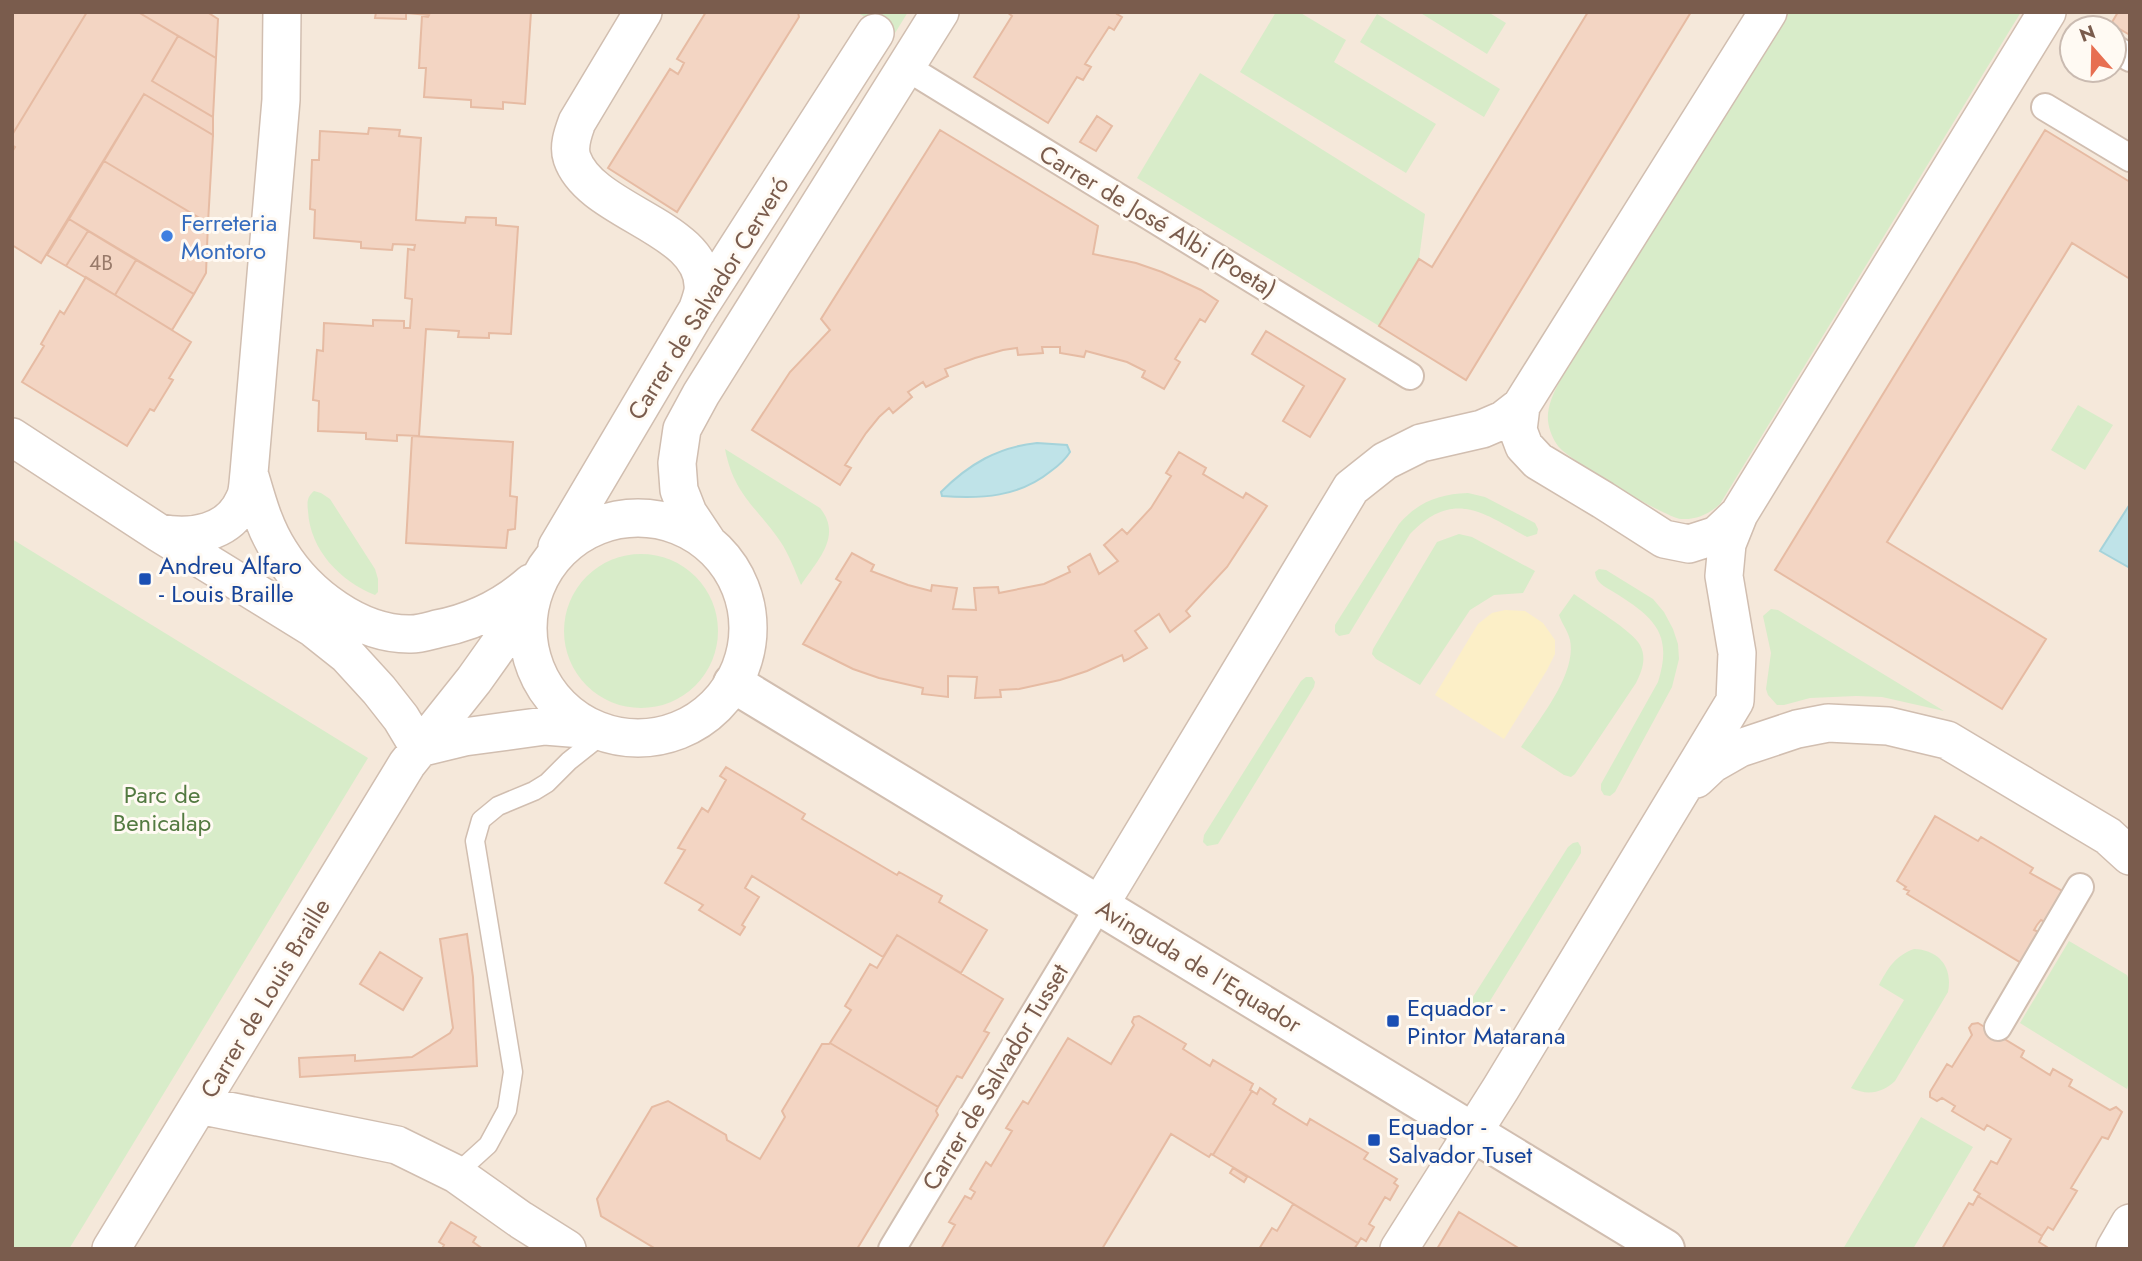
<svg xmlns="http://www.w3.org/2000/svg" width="2142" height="1261" viewBox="0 0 2142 1261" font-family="Jost,sans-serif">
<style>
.residential{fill:#f5e8da;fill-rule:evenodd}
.green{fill:#d8ecc9}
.sand{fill:#fcefc7}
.water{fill:#bfe3e8;stroke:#a5d3da;stroke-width:2}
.building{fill:#f3d5c3;stroke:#e6bba3;stroke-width:2}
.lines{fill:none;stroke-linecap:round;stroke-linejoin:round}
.service-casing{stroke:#d1beb0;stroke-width:21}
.pedestrian-casing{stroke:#d1beb0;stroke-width:30}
.minor-casing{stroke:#d1beb0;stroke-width:40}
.tertiary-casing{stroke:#d1beb0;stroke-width:42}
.service{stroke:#fff;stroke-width:18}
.pedestrian{stroke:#fff;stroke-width:26}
.minor{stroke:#fff;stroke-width:37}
.tertiary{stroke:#fff;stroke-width:38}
.shop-dot{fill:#3f7fe0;stroke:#fffaf3;stroke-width:2.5}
.transit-dot{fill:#1a4fb4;stroke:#fffaf3;stroke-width:2.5}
.labels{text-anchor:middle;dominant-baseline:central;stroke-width:6;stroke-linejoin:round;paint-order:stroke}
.number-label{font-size:21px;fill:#987a6a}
.street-label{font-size:24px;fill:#7a5c4d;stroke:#fffaf3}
.shop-label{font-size:24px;fill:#366cbe;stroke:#fffaf3;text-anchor:start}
.transit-label{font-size:24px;fill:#164399;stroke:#fffaf3;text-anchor:start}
.park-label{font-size:24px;fill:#537a41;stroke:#fffaf3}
</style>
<rect width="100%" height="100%" fill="#fdf6ec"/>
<path class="residential" d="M 12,12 L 2130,12 L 2130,1249 L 12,1249 ZM 2072,28 L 2114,28 L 2114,70 L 2072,70 Z"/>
<path class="green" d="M 856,12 L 908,12 L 895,33 Z
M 1276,12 L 1299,12 L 1346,40 L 1334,62 L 1436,124 L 1406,173 L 1240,72 Z
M 1419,12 L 1488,12 L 1506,23 L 1487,54 Z
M 1787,12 L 2021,12 L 1720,504 C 1709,514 1696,520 1681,519 C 1664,517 1569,460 1558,446 C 1553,439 1549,430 1548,421 C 1546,396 1568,370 1579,349 Z
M 1377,14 L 1500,89 L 1484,117 L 1360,42 Z
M 1200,73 L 1425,214 L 1419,259 L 1379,326 L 1137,178 Z
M 2078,405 L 2113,425 L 2085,470 L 2051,450 Z
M 725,449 L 820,508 C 843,536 817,561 801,585 C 795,571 789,554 780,541 C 756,506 734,495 725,449 Z
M 314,491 L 321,493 L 330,499 L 375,569 L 378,579 L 378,592 L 375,595 C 340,581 310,550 308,511 C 307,502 307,497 314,491 Z
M 1468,493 L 1485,497 L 1535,523 L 1538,529 L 1537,534 L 1527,537 C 1482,512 1453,489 1410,534 L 1349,634 L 1339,636 L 1335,632 L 1335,625 L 1399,524 C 1418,502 1439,494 1468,493 Z
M 1459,534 L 1472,537 L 1535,571 L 1523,593 L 1494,595 L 1470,610 L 1420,685 L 1376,659 L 1372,654 L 1373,649 L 1437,542 Z
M 12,539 L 368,758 L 69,1249 L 12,1249 Z
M564 631a77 77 0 1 1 154 0a77 77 0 1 1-154 0Z
M 1599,569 L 1606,570 L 1653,599 L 1664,612 L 1673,629 L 1678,644 L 1679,659 L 1672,687 L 1615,792 L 1610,796 L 1604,795 L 1601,790 L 1601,784 L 1658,682 C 1674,632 1652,616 1612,591 C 1604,586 1596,583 1595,572 Z
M 1574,594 C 1589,605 1633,631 1640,645 C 1647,658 1642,671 1636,683 L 1575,774 L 1571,777 L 1564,775 L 1521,747 C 1539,719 1577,674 1570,640 C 1568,631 1562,624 1559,615 Z
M 1771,609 L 1778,610 L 1944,711 L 1882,697 L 1856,696 L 1810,698 L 1784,705 L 1777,705 L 1768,695 L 1766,689 L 1771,653 L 1763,616 Z
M 1306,677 L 1312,677 L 1315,682 L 1314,687 L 1218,844 L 1207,846 L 1203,842 L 1204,835 L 1301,681 Z
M 1578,842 L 1581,847 L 1581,853 L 1485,1009 L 1480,1012 L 1474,1012 L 1470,1007 L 1471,1000 L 1568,847 L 1573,843 Z
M 2069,941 L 2127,975 L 2130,983 L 2130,1078 L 2127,1089 L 2020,1023 Z
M 1914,949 C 1939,950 1953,967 1948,992 L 1895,1081 C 1882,1093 1868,1096 1851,1088 L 1904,1000 L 1879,985 C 1888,968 1895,956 1914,949 Z
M 1921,1117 L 1973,1147 L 1913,1249 L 1843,1249 Z"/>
<path class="sand" d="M 1505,610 L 1525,611 L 1543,623 L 1555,640 L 1555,654 L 1547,670 L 1504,739 L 1435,695 L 1478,624 L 1492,613 Z"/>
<path class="water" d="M 1037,443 L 1067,445 L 1070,452 C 1065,460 1058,466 1051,471 C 1019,497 982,499 942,496 L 941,492 C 969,464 998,447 1037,443 Z
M 2130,504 L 2130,568 L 2100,551 Z"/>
<path class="building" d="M 12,12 L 87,12 L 12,135 Z
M 87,12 L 138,12 L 178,36 L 152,81 L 213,117 L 213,135 L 144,94 L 41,263 L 12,245 L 12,152 L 15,147 L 12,145 L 12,135 Z
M 138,12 L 207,12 L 218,19 L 216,58 Z
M 376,12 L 531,12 L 525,104 L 503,102 L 503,109 L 471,107 L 471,100 L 424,97 L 426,68 L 419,68 L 420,50 L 422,16 L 428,17 L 429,15 L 406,13 L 406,19 L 375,18 Z
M 706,12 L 798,12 L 799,17 L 677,212 L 608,168 L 670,69 L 678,74 L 681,69 L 684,63 L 677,59 Z
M 1007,12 L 1118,12 L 1117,14 L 1122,17 L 1114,30 L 1109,27 L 1085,64 L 1091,67 L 1083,80 L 1077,77 L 1048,123 L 974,77 L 1012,16 Z
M 1588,12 L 1691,12 L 1466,380 L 1379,326 L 1419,259 L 1432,267 Z
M 2118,12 L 2130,12 L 2130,35 L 2111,24 Z
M 178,36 L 216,58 L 213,117 L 152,81 Z
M 144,94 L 213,135 L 208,223 L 104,161 Z
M 1097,116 L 1112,126 L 1096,151 L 1080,142 Z
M 369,128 L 400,130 L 399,136 L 421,138 L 416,220 L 465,223 L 466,217 L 496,218 L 496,225 L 518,227 L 511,334 L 489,333 L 489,338 L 458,337 L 459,331 L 426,329 L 419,436 L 397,435 L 397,441 L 366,439 L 366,433 L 318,431 L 319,401 L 313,400 L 317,350 L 323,351 L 324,323 L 373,326 L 373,320 L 404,321 L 404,328 L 410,328 L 412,299 L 405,298 L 408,249 L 414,250 L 415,245 L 393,244 L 392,250 L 361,248 L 361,242 L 314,238 L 315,210 L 310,209 L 312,160 L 319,160 L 320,131 L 368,134 Z
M 940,130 L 1098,226 L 1093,254 L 1136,263 L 1162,272 L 1201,290 L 1218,301 L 1205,322 L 1200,319 L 1175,359 L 1180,362 L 1164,389 L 1142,377 L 1145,371 L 1127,362 L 1086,351 L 1084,357 L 1060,353 L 1060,347 L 1042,347 L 1043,353 L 1018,355 L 1017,348 L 1003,350 L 975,358 L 945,369 L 948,376 L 926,387 L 923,382 L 908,392 L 912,397 L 893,413 L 889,408 L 879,417 L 866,433 L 845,465 L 851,468 L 840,485 L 752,430 L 790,372 L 830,330 L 821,319 Z
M 2045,130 L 2130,182 L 2130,279 L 2072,243 L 1887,542 L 2046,639 L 2002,709 L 1775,570 Z
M 104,161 L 208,223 L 206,273 L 194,294 L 69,219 Z
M 69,219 L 88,231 L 66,266 L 47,255 Z
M 88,231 L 136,260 L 115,295 L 66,266 Z
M 136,260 L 194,294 L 172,330 L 115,295 Z
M 86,277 L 191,342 L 169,378 L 173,380 L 154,411 L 150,409 L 127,446 L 22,382 L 44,346 L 41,344 L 60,311 L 64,314 Z
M 1266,331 L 1345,379 L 1310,437 L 1283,421 L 1304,386 L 1252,354 Z
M 412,436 L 513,442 L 510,496 L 517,497 L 515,529 L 508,530 L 506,548 L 406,543 Z
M 1179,452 L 1206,468 L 1203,474 L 1243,498 L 1246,493 L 1267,506 L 1227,567 L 1186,611 L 1190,616 L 1170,632 L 1159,614 L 1135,631 L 1147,648 L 1128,659 L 1124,661 L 1122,655 L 1087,671 L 1060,680 L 1019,689 L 1000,690 L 1001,697 L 975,698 L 977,677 L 948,676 L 948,697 L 922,694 L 923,688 L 879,678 L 853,669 L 803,644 L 841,582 L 836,579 L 852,553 L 874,565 L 871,571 L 908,585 L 931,591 L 932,585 L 957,588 L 953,609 L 976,610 L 974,588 L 998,587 L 999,593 L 1044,584 L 1070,572 L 1068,567 L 1090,554 L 1099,574 L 1118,561 L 1104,545 L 1122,529 L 1127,534 L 1151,508 L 1171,476 L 1166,473 Z
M 726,767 L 805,814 L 802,819 L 897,875 L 899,872 L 942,896 L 939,902 L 987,930 L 961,973 L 897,935 L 883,957 L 752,876 L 745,888 L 759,897 L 742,925 L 745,927 L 740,935 L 699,910 L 703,905 L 665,883 L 685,850 L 678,848 L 702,808 L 708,812 L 726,780 L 720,776 Z
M 1935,816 L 1978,841 L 1981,837 L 2033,868 L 2030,873 L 2064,892 L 2047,923 L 2041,920 L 2037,925 L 2034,930 L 2041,933 L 2023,964 L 1907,894 L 1909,891 L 1904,889 L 1906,887 L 1897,881 Z
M 467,934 L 473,977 L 477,1066 L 300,1077 L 299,1058 L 355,1055 L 355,1061 L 412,1057 L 450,1033 L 453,1028 L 440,939 Z
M 897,935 L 1003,999 L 984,1031 L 989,1033 L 962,1078 L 957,1076 L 938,1107 L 830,1043 L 851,1010 L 845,1006 L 870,964 L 877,968 Z
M 380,952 L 422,978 L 403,1010 L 360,984 Z
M 1139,1016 L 1186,1044 L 1183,1049 L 1210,1066 L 1213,1060 L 1253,1084 L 1250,1090 L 1252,1091 L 1213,1155 L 1211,1154 L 1209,1157 L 1171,1134 L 1102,1249 L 941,1249 L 955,1225 L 949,1222 L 965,1196 L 971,1199 L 975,1192 L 970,1189 L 986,1162 L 991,1166 L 1012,1131 L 1006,1128 L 1023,1101 L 1028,1104 L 1068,1038 L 1111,1064 L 1134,1025 L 1132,1022 L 1134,1017 Z
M 1978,1023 L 2024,1051 L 2021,1057 L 2050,1075 L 2053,1069 L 2072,1080 L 2069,1086 L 2110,1110 L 2116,1107 L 2122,1112 L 2108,1139 L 2102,1137 L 2071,1188 L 2077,1191 L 2053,1230 L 2048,1227 L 2042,1236 L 1978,1196 L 1980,1194 L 1974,1190 L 1991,1161 L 1997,1164 L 2011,1139 L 1987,1125 L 1984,1130 L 1952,1111 L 1955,1106 L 1942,1098 L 1937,1101 L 1930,1097 L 1930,1092 L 1947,1064 L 1952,1067 L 1972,1035 L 1969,1028 L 1972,1024 Z
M 830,1043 L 938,1107 L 936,1111 L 938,1115 L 857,1249 L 656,1249 L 601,1216 L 597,1199 L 652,1107 L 668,1101 L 726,1135 L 727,1140 L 760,1159 L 785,1117 L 782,1111 L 822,1044 L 829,1044 Z
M 1260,1088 L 1276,1099 L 1273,1104 L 1307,1125 L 1310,1119 L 1368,1153 L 1364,1159 L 1397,1179 L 1394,1183 L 1398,1186 L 1390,1200 L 1385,1197 L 1369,1224 L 1374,1227 L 1366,1241 L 1361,1238 L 1358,1243 L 1213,1155 L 1252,1091 L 1257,1094 Z
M 1233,1168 L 1247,1177 L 1244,1182 L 1230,1173 Z
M 1978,1196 L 2042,1236 L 2039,1242 L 2047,1247 L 2046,1249 L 1942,1249 L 1969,1203 L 1973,1205 Z
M 1293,1204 L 1358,1243 L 1354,1249 L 1259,1249 L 1272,1228 L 1277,1231 Z
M 1459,1212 L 1520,1249 L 1437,1249 Z
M 451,1222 L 476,1237 L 473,1242 L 483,1249 L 442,1249 L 444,1245 L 439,1242 Z"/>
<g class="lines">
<defs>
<path id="service" d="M 456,1174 L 488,1145 L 507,1110 L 513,1072 L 475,841 L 481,820 L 498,806 L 534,791 L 547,783 L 569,761 L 603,734"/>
<path id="pedestrian" d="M 2114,48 L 2130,58
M 906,67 L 1410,376
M 2045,107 L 2130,158
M 1998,1027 L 2080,887
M 892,1249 L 1099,906"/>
<path id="minor" d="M 643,12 L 577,122 C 573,133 568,146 572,158 C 591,214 709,227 703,291 C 702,297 699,305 697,311
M 1521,406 L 1518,430 L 1524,446 L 1538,461 L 1603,500 L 1664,539 L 1689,544 L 1717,535 L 1739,514
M 12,437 L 159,533 L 313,628 L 347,655 L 379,690 L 401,718 L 419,748
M 249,473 C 257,500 264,528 280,552 C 306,594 359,635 411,634 C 419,634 429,631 437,629 C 473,622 504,607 531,583
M528 628a110 110 0 1 1 220 0a110 110 0 1 1-220 0Z
M 159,533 C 191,539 229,534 244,500 C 248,493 248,481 249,473 L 281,100 L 282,12
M 708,543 L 688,513 L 679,490 L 677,463 L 682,429 L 701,394 L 940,12
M 557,547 L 696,312 L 875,33
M 419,748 L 464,737 L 545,726 L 595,730
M 1696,779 L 1712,764 L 1740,748 L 1797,729 L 1828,723 L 1888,726 L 1947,740 L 2108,836 L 2130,856
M 1099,906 L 1351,488 L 1385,461 L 1421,443 L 1482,429 L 1503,420 L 1521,406 L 1768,12
M 199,1105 L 397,1145 L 456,1174 L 521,1220 L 567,1249
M 111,1249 L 407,764 L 474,680 L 506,635 L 534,590
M 1399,1249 L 1501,1088 L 1735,701 L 1737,653 L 1724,576 L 1727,544 L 1739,514 L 2047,12
M 2115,1249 L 2130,1223"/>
<path id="tertiary" d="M 733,683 L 1665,1249"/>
</defs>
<use href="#service" class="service-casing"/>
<use href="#pedestrian" class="pedestrian-casing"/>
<use href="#minor" class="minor-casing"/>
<use href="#tertiary" class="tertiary-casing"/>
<use href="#service" class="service"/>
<use href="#pedestrian" class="pedestrian"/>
<use href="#minor" class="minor"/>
<use href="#tertiary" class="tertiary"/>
</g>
<circle class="shop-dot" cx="167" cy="236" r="7"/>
<g class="transit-dot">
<rect x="138" y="572" width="14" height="14" rx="3.5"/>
<rect x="1386" y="1014" width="14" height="14" rx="3.5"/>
<rect x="1367" y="1133" width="14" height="14" rx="3.5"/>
</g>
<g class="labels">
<g class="number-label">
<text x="101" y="263">4B</text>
</g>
<g class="street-label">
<text transform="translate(1158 221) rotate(31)">Carrer de José Albi (Poeta)</text>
<text transform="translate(708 298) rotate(-58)">Carrer de Salvador Cerveró</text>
<text transform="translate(1199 966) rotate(31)">Avinguda de l'Equador</text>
<text transform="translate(265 998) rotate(-59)">Carrer de Louis Braille</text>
<text transform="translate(995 1077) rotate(-59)">Carrer de Salvador Tusset</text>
</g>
<g class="shop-label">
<text x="181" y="222">Ferreteria<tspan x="181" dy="28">Montoro</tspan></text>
</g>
<g class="transit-label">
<text x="159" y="565">Andreu Alfaro<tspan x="159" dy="28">- Louis Braille</tspan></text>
<text x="1407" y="1007">Equador -<tspan x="1407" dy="28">Pintor Matarana</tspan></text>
<text x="1388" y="1126">Equador -<tspan x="1388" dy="28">Salvador Tuset</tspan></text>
</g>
<g class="park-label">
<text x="162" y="794">Parc de<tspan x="162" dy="28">Benicalap</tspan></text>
</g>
</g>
<rect width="2142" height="1261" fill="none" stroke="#7a5c4d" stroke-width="28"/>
<g transform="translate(2093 49) rotate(340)"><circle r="33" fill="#fffaf3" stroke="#cabbb1" stroke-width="2"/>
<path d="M0-5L12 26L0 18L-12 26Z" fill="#e76f51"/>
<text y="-10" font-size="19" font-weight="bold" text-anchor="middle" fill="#7a5c4d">N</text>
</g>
</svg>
